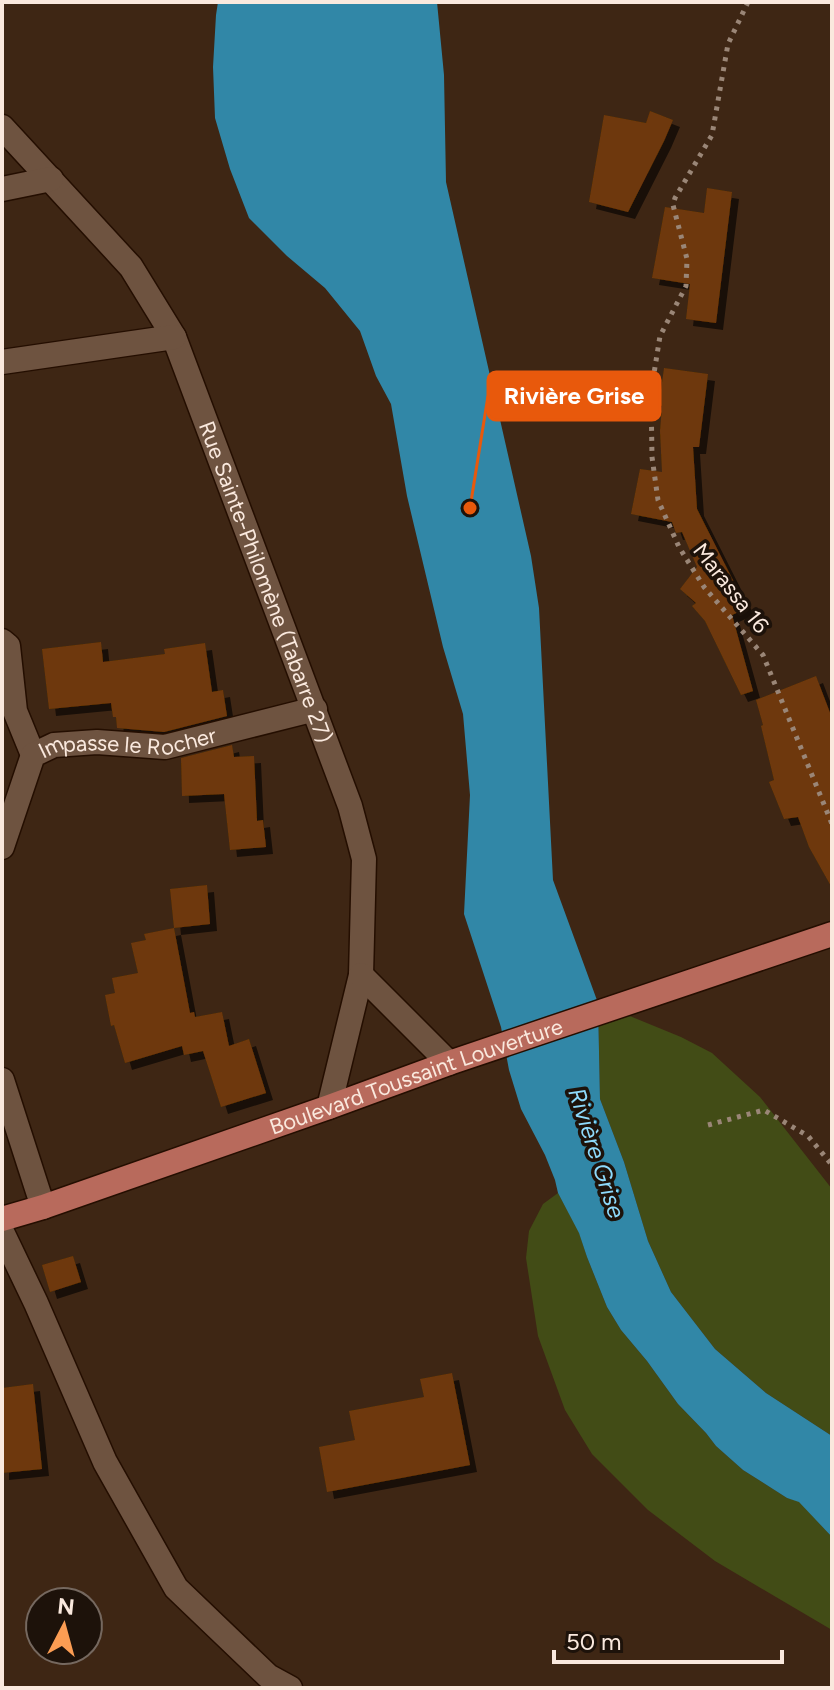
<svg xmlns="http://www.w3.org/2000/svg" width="834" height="1690" viewBox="0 0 834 1690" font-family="Figtree,sans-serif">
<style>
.green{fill:#424c16}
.water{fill:#3187a7}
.building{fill:#6e3908;filter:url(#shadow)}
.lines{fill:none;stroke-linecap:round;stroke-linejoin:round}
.minor-casing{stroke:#240e00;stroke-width:27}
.major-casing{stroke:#240e00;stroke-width:27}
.path{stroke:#9a8677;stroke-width:5;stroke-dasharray:4 6;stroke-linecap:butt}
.minor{stroke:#6e5340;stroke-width:24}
.major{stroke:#b86a5c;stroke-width:24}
.labels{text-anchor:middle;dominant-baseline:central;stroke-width:7;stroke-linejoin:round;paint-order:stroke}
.street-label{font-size:22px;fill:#fae9de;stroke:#1d120a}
.water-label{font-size:24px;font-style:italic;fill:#8edafb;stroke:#1d120a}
.leader{fill:none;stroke:#e8590c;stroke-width:3}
.callout-dot{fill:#e8590c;stroke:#1d120a;stroke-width:3}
.callout{fill:#e8590c;stroke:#e8590c;stroke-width:3}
.callout-label{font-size:24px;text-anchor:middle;font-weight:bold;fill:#fff}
</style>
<defs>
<filter id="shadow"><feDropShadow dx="7" dy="7" stdDeviation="0" flood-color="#0009"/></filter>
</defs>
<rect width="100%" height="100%" fill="#3e2614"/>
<path class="green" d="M 598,1003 L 681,1037 L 712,1053 L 760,1097 L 832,1189 L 832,1436 L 766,1393 L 715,1349 L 671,1292 L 648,1241 L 624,1162 L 600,1099 Z
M 558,1193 L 579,1232 L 587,1257 L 607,1307 L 621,1330 L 647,1361 L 678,1404 L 706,1433 L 716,1446 L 743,1470 L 787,1498 L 799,1501 L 832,1537 L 832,1630 L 715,1561 L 648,1510 L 592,1454 L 565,1410 L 538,1336 L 526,1258 L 529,1231 L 543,1204 Z"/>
<path class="water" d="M 218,2 L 437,2 L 444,75 L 446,182 L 531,556 L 539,608 L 553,880 L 598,1003 L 600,1099 L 624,1162 L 648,1241 L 671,1292 L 715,1349 L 766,1393 L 832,1436 L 832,1537 L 799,1502 L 787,1498 L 743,1470 L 716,1446 L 706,1433 L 678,1404 L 647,1361 L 621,1330 L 607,1307 L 587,1257 L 579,1233 L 558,1193 L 555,1180 L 545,1155 L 521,1109 L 509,1070 L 501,1027 L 464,914 L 470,795 L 463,714 L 443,647 L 407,496 L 391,404 L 376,376 L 360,331 L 325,288 L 287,256 L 249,218 L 230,169 L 215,118 L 213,67 L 216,15 Z"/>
<path class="building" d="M 650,111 L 673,120 L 664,141 L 628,212 L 589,202 L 604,115 L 646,123 Z
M 707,188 L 732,192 L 716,323 L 686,319 L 690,284 L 652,278 L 665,207 L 704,213 Z
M 664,368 L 708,374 L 699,447 L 693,447 L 697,509 L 747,608 L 732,615 L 753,691 L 741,695 L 705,621 L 692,606 L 696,603 L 680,589 L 697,567 L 682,532 L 676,533 L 672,522 L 631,514 L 640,469 L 662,472 L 660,431 L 662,406 L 659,405 Z
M 101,642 L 103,662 L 165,654 L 164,649 L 205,643 L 212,692 L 223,690 L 227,716 L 164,732 L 117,728 L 116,717 L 113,717 L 111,703 L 49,709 L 42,649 Z
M 816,676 L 832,718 L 832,888 L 809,847 L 798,817 L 784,819 L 769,782 L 774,780 L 761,726 L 763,725 L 756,700 Z
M 232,745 L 234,757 L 254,756 L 257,821 L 263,820 L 266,847 L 230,850 L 224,794 L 182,796 L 181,758 Z
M 207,885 L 210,924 L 174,928 L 170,889 Z
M 174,928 L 190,1013 L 194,1012 L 195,1017 L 222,1012 L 229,1046 L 249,1039 L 266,1093 L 221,1107 L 203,1051 L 184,1055 L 182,1046 L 125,1063 L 114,1025 L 111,1026 L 105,995 L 115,993 L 112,978 L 138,973 L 131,943 L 146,940 L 144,934 Z
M 73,1256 L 81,1282 L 50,1292 L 42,1265 Z
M 452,1373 L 470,1465 L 327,1492 L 319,1447 L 355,1440 L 349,1411 L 424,1397 L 420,1379 Z
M 33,1384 L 42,1469 L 2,1473 L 2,1388 Z"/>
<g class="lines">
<defs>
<g id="minor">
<path id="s1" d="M 2,127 L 131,267 L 174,337 L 350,806 L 364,859 L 361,975 L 329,1107"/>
<path d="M 2,189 L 51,179"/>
<path d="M 2,362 L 174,337"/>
<path d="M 2,641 L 8,646 L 15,711 L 33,755"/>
<path id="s2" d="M 2,847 L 33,755 L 54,745 L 97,742 L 165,747 L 315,709"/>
<path d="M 361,975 L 449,1063"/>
<path d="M 2,1080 L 43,1207"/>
<path d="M 2,1232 L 36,1303 L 105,1462 L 176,1588 L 268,1676 L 290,1688"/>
</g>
<g id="major">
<path id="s3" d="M 2,1219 L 43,1207 L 329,1107 L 449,1063 L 832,934"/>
</g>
</defs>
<use href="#minor" class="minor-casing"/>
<use href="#major" class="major-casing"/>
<path class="path" d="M 748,2 L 728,44 L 712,135 L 675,198 L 673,205 L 687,259 L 686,286 L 660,336 L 651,392 L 652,457 L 658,500 L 679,547 L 704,587 L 763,655 L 832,824
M 708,1125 L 764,1110 L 808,1136 L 832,1165"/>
<use href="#minor" class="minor"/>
<use href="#major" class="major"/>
</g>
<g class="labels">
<g class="street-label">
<text stroke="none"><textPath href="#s1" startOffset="534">Rue Sainte-Philomène (Tabarre 27)</textPath></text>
<text transform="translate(731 588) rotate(52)">Marassa 16</text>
<text stroke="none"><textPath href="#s2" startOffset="194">Impasse le Rocher</textPath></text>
<text stroke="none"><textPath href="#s3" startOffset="438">Boulevard Toussaint Louverture</textPath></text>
</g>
<g class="water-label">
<text transform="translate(597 1153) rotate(72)">Rivière Grise</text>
</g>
</g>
<path class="leader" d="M470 508L488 396"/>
<circle class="callout-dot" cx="470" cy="508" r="8"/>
<rect class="callout" x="488" y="372" width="172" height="48" rx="8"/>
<g class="callout-label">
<text x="574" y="404">Rivière Grise</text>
</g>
<rect width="834" height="1690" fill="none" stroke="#fae9de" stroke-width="8"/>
<g transform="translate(64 1626) rotate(6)"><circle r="38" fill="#1d120a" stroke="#75685f" stroke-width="2"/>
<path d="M0-6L14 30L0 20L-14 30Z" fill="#fc9d53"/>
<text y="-12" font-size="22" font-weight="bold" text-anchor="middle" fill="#fae9de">N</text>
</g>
<path d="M554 1650v12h228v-12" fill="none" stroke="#fae9de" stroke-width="4"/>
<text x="566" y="1650" font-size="24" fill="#fae9de" stroke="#1d120a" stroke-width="6" paint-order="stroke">50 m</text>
</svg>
